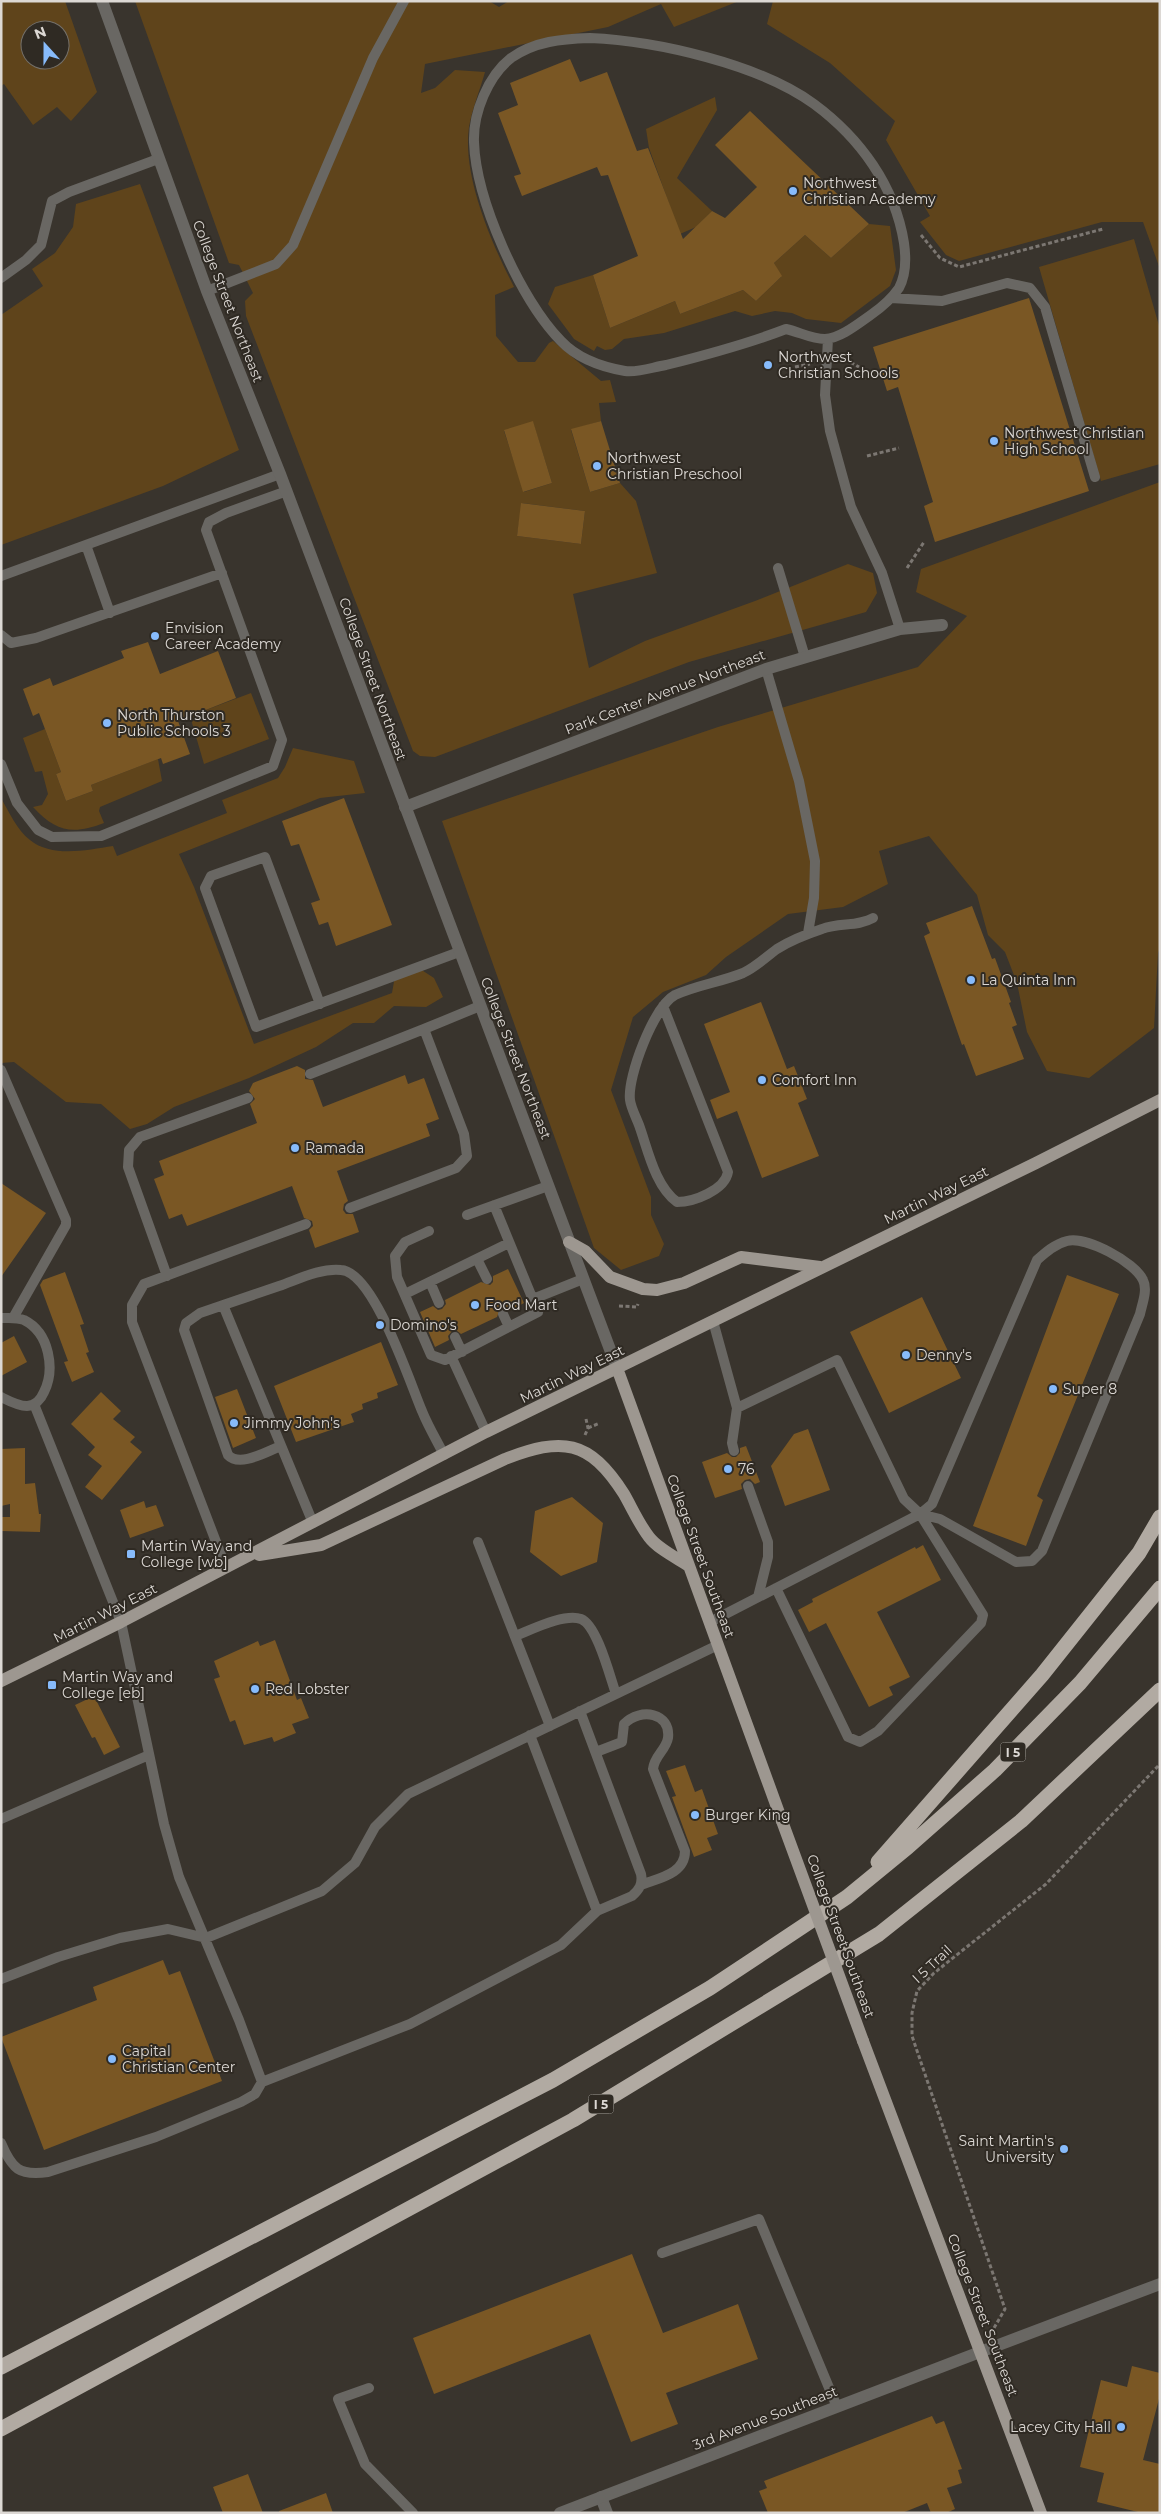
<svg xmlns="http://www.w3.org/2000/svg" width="1161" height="2514" viewBox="0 0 1161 2514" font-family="Montserrat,sans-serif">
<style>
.green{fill:#5f441b;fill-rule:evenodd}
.building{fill:#7a5724}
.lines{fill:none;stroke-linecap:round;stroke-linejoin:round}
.path{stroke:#7c7772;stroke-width:3;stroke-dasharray:4 2.5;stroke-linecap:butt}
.service{stroke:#696763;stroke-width:10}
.minor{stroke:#696763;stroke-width:12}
.tertiary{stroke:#696763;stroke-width:12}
.primary{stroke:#9d9790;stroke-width:12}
.motorway{stroke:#b1aaa2;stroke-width:15}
.primary-bridge{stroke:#9d9790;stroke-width:12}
.poi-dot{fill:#87bbfb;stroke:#2f2a23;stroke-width:2}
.labels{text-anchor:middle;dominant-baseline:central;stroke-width:4;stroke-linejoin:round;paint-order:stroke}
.shield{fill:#2f2a23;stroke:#a8a49f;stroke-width:1}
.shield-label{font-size:12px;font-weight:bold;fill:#dcd8d4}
.poi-label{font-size:14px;fill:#dcd8d4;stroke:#2f2a23;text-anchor:start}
.street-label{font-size:14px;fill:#dcd8d4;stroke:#2f2a23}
</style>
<rect width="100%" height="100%" fill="#39342d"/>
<path class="green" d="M 1,1 L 65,1 L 97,92 L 71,121 L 57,107 L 33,125 L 4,84 L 1,86 ZM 30,30 L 60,30 L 60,60 L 30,60 Z
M 135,1 L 489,1 L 499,7 L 509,1 L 739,1 L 674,27 L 661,4 L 608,27 L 425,64 L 421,93 L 435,88 L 455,70 L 485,72 C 480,90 472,109 469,127 C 462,177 492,244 514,287 L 495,295 L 496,336 L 518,362 L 535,362 L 549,343 L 553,341 L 601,381 L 610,380 L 616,402 L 599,403 L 601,421 L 571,430 L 590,492 L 620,483 L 636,501 L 657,573 L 573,594 L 589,668 L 645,641 L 755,601 L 848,564 L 873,573 L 877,593 L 866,612 L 689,662 L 435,757 L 420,756 L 413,751 L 246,316 L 245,301 L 253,293 L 239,265 L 229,263 ZM 533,422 L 552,483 L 524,492 L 504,431 ZM 522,503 L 585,511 L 581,544 L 517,536 Z
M 773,1 L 1160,1 L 1160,269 L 1143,222 L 1102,222 L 959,261 L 946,255 L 920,222 L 930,216 L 886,140 L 895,121 L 830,63 L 767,24 Z
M 715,97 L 717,110 L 677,178 L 712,211 L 696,227 L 680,234 L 649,148 L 646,129 Z
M 140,184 L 239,450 L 163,486 L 1,545 L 1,315 L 43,286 L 32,269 L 55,253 L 73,227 L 76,204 Z
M 869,224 L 890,226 L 896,270 L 890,286 L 841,323 L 806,319 L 792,313 L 775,311 L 752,316 L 735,311 L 664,333 L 624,339 L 612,349 L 605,350 L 597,346 L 594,351 L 574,339 L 548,304 L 555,287 L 593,275 L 610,328 L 675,301 L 680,314 L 743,290 L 756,301 L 781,277 L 774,263 L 805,235 L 831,258 Z
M 1134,239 L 1160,329 L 1160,464 L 1101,481 L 1039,267 Z
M 1160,482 L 1160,947 L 1158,953 L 1154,1028 L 1089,1078 L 1047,1071 L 1027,1032 L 1017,983 L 1005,952 L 988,935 L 977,895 L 929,836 L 879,851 L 888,884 L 843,907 L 788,914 L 726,957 L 706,975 L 663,992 L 633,1017 L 611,1090 L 651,1197 L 651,1215 L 664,1244 L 659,1256 L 621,1270 L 594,1248 L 442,821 L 718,727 L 918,667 L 967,616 L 916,592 L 921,569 Z
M 251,693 L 269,739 L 204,764 L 190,716 Z
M 45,729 L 61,772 L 56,774 L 66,801 L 93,791 L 91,785 L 158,759 L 162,781 L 100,807 L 99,811 L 104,823 C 73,835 56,832 33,807 L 42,805 L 48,794 L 42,771 L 35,772 L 23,738 Z
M 293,748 L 354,761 L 365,793 L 320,798 L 179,854 L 194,887 L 254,1044 L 392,993 L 395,976 L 417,967 L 434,978 L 443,997 L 426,1007 L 394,1006 L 374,1023 L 353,1023 L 316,1047 L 249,1078 L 174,1107 L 147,1124 L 130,1129 L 101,1104 L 66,1102 L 14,1062 L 1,1063 L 1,798 C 9,812 17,830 30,840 C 52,858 87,850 113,846 L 117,856 L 227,813 L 222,800 L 278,778 L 285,767 Z"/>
<path class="building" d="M 570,59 L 580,82 L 607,72 L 637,151 L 648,148 L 683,239 L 712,211 L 725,218 L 757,187 L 715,145 L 750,111 L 869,224 L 831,258 L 805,235 L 774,263 L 782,276 L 756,301 L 743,290 L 680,314 L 675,301 L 610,328 L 593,275 L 638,256 L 608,175 L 601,176 L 597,167 L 522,196 L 514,176 L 521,174 L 498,113 L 518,105 L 510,83 Z
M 1029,298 L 1089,491 L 935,542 L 924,506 L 933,502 L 898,387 L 887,391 L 873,347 Z
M 533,421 L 552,483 L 523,492 L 504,430 Z
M 601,421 L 620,483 L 590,492 L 571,429 Z
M 521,503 L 585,511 L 581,544 L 517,536 Z
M 148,642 L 160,674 L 218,651 L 236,698 L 178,721 L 190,754 L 163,764 L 161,758 L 91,785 L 93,791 L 66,801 L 56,774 L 61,772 L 39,713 L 33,716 L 23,689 L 50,678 L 53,686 L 124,658 L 121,651 Z
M 344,798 L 392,925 L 336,946 L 328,922 L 319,925 L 311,903 L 320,900 L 299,844 L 291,846 L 282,821 Z
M 972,906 L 992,959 L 995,958 L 1011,1002 L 1009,1003 L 1017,1025 L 1012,1027 L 1024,1059 L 976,1076 L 964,1044 L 962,1045 L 924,936 L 930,933 L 926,923 Z
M 761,1002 L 787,1069 L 794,1066 L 807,1099 L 798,1103 L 819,1156 L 762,1178 L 737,1111 L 717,1119 L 710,1100 L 730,1092 L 704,1024 Z
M 297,1066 L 305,1070 L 305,1079 L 313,1080 L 323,1107 L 405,1075 L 408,1084 L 424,1078 L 439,1119 L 426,1124 L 430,1136 L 337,1171 L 348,1201 L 344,1204 L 343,1210 L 346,1214 L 353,1214 L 359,1232 L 315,1248 L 309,1230 L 313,1226 L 312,1221 L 304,1218 L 292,1186 L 187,1226 L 182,1214 L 169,1219 L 154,1179 L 164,1175 L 159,1161 L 257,1123 L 250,1104 L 255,1099 L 249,1091 L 253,1083 Z
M 1,1183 L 46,1213 L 1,1277 Z
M 508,1269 L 524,1303 L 509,1311 L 504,1307 L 500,1308 L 497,1317 L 461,1334 L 456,1330 L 452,1331 L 448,1336 L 449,1340 L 435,1347 L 420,1312 L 433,1306 L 438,1310 L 442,1309 L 446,1304 L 445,1300 L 481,1282 L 490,1285 L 493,1282 L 493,1276 Z
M 65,1272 L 84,1324 L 80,1325 L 89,1352 L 86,1353 L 94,1372 L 72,1382 L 64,1362 L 68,1361 L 40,1285 L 43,1280 Z
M 1067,1275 L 1119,1294 L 1037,1496 L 1043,1500 L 1026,1546 L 973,1526 Z
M 922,1297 L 961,1378 L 889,1413 L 850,1332 Z
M 14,1336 L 27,1362 L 1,1376 L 1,1343 Z
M 381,1342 L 398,1385 L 377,1393 L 378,1398 L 362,1404 L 363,1409 L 351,1414 L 354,1422 L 296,1442 L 274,1386 Z
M 237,1389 L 256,1438 L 233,1448 L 215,1397 Z
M 101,1392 L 121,1411 L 113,1419 L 135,1437 L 130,1442 L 142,1452 L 102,1500 L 85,1487 L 102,1466 L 88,1455 L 95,1447 L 71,1424 Z
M 808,1429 L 830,1490 L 785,1506 L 771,1466 L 794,1434 Z
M 746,1446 L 760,1482 L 755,1484 L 750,1479 L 745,1480 L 741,1484 L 742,1489 L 715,1498 L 702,1462 L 727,1453 L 732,1457 L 736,1457 L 740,1453 L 740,1448 Z
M 25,1448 L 25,1484 L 35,1483 L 39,1514 L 41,1514 L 40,1532 L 1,1531 L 1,1517 L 10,1517 L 10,1504 L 1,1506 L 1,1449 Z
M 572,1497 L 603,1523 L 597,1562 L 561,1576 L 530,1552 L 535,1511 Z
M 144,1501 L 146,1508 L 156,1505 L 164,1526 L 130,1538 L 120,1510 Z
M 923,1545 L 941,1580 L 877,1612 L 910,1677 L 889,1687 L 893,1695 L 869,1707 L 826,1623 L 809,1632 L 798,1610 L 813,1602 L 812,1599 L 915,1547 L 916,1549 Z
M 275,1640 L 297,1700 L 301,1698 L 309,1718 L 292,1724 L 296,1733 L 274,1742 L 272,1737 L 244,1745 L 235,1720 L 230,1722 L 214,1679 L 220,1677 L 214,1661 L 258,1641 L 260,1646 Z
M 94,1696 L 120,1747 L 104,1755 L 95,1737 L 92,1738 L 75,1705 Z
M 685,1765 L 695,1792 L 702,1789 L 718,1834 L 707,1838 L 712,1850 L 694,1857 L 672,1797 L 676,1796 L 666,1771 Z
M 163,1960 L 169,1975 L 180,1971 L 222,2081 L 44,2150 L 1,2037 L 97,2000 L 93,1987 Z
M 632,2254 L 663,2333 L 738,2304 L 758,2359 L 666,2393 L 678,2424 L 631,2442 L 590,2334 L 434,2394 L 413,2338 Z
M 1132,2366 L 1160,2373 L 1160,2395 L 1143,2460 L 1160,2464 L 1160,2513 L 1142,2513 L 1097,2502 L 1104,2473 L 1080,2467 L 1101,2380 L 1127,2387 Z
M 932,2416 L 936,2424 L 944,2421 L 962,2469 L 958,2470 L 962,2483 L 947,2488 L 955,2509 L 946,2513 L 931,2513 L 927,2503 L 902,2513 L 768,2513 L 759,2491 L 767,2488 L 764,2481 Z
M 248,2474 L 263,2513 L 223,2513 L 213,2487 Z
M 326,2493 L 333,2513 L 279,2513 L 279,2511 Z"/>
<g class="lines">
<path class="path" d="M 921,235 L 940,258 L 959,267 L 1103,229
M 845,359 L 859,367
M 795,367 L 810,364
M 867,456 L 899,448
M 907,568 L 924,542
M 619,1306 L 637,1307 L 638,1304
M 588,1428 L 600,1423
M 585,1435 L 588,1428 L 586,1419
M 994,2328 L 1005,2309 L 912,2036 L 912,2013 L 917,1991 L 934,1973 L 1046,1884 L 1160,1764"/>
<path class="service" d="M 590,38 C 657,41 759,64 814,104 C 860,138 895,186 904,243 C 906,257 906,275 899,288 C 892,298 882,307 872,314 C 859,323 841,338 825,339 C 811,339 800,332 786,329 C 747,344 706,355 666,365 C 653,367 638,373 625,371 C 602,367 577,358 561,341 C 520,299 476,200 474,142 C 473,113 488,76 511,58 C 535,41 562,39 590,38 Z
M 1,278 L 26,260 L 41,245 L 52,201 L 69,192 L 158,159
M 207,291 L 276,264 L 293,245 L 373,58 L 404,1
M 891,298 L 942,301 L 1007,283 L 1030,288 L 1045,307 L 1095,477
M 828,339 L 825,395 L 830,431 L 851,507 L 882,573 L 900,629
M 86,545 L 110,613
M 778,568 L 805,657
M 1,576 L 280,474
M 1,635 L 11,643 L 36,638 L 222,573
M 766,669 L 799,781 L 815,861 L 814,898 L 808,933
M 1,764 L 17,803 L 38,830 L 52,837 L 101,836 L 273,766 L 282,740 L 206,530 L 209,522 L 226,513 L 287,491
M 320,1004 L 265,857 L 211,876 L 205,888 L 256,1027 C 324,1002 391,977 459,952
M 663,1006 L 728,1172 C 725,1190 694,1202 677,1202 C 655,1186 648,1150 639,1125 C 636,1117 631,1108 630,1100 C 627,1077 654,1006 675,995 C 697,985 721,982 743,973 C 756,967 766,957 777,949 C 791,940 807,934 822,929 C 839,922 857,927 873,918
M 1,1070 L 66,1220 L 66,1225 L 13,1318
M 310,1074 L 424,1029
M 350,1208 L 456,1168 L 467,1156 L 464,1134 L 424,1029 L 480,1006
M 467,1215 L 548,1186
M 429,1231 L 405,1242 L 395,1256 L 397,1277 L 431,1355 L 445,1360 L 538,1312 L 494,1205
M 477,1259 L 487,1279
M 167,1276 L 128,1167 L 129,1150 L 140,1137 L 248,1098
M 430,1282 L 439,1303
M 405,1294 L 509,1243
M 533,1299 L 583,1279
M 223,1305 L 313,1523
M 503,1314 L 509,1327
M 1,1318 C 9,1318 17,1317 24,1320 C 50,1333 55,1370 44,1392 C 41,1399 35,1406 27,1406 C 18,1406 9,1401 1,1397
M 713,1321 L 737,1408 L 732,1443 L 734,1451
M 455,1337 L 462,1352
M 451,1356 L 486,1432
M 737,1408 L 837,1360 L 904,1499 L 920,1514 L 983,1615 L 981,1623 L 878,1731 L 860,1742 L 848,1737 L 776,1588
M 281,1446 C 267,1451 240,1468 228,1455 L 184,1330 L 186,1323 L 200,1313 C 227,1304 253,1295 279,1286 C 299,1279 320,1268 341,1270 C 374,1272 410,1383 422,1411 C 428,1426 437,1441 444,1455
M 748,1486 L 768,1542 L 768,1557 L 758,1597
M 478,1542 L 550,1726
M 226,1568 L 132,1322 L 132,1305 L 144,1284 L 306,1224
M 710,1622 L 920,1514 L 932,1504 L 1037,1260 C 1046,1252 1055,1244 1067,1241 C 1086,1236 1135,1262 1143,1280 C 1148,1290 1142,1304 1140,1314 L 1042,1551 L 1032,1561 L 1016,1562 L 940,1519 L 920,1514
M 515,1636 C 531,1630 564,1613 581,1619 C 597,1625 610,1677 616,1694
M 530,1735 L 597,1911
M 596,1752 L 622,1742 L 624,1724 C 641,1707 671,1713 668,1738 C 666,1750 654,1756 653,1769 L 685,1851 C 685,1874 659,1878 641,1885
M 1,1819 L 149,1755
M 1,1979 L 58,1957 L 120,1938 L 168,1929 L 206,1938 L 322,1891 L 355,1863 L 375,1827 L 408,1794 L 718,1645
M 262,2082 L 410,2024 L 561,1945 L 597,1911 L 632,1896 C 639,1890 643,1884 641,1874 L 580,1711
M 1,2143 C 12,2169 19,2176 48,2172 L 156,2137 L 241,2102 L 255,2094 L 262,2082 L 239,2020 L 179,1877 L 164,1824 L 121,1622 L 34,1404
M 662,2253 L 759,2219 L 837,2407
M 369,2388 L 338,2399 L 365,2464 L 413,2513"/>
<path class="minor" d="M 405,807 L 766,669 L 900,629 L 942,625
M 980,2352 L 1160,2284
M 601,2497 L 607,2513"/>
<path class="tertiary" d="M 102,1 L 207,291 L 280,474 L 617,1368
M 560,2513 L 980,2352"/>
<path class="primary" d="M 569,1242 L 585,1251 L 610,1277 L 643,1289 L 657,1290 L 684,1283 L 741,1257 L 820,1267
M 617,1368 L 782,1821
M 259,1555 L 321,1545 L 505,1459 C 562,1437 589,1439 624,1494 C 632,1508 639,1524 649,1537 C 658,1549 677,1558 689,1566
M 1,1681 L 121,1622 L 486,1432 L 1036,1163 L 1160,1100
M 863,2041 L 1041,2513"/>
<path class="motorway" d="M 878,1862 L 1042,1675 L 1139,1553 L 1160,1517
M 1,2367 L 553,2080 L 710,1988 L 847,1897 L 908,1847 L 995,1770 L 1080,1683 L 1160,1588
M 1,2429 L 573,2120 L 879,1934 L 1021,1821 L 1160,1690"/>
<path class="primary-bridge" d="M 782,1821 L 863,2041"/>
</g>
<g class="poi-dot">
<circle cx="793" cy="191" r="5"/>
<circle cx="768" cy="365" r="5"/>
<circle cx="994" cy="441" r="5"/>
<circle cx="597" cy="466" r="5"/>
<circle cx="155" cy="636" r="5"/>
<circle cx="107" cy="723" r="5"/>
<circle cx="971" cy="980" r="5"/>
<circle cx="762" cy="1080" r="5"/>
<circle cx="295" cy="1148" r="5"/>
<circle cx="475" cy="1305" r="5"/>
<circle cx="380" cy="1325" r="5"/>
<circle cx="906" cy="1355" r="5"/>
<circle cx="1053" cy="1389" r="5"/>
<circle cx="234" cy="1423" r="5"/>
<circle cx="728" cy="1469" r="5"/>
<rect x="126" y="1549" width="10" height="10" rx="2.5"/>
<rect x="47" y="1680" width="10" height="10" rx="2.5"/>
<circle cx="255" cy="1689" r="5"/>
<circle cx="695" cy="1815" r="5"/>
<circle cx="112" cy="2059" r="5"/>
<circle cx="1064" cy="2149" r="5"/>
<circle cx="1121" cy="2427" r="5"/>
</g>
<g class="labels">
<g class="shield">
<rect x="1000.5" y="1742.5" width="25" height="19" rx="4"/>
<rect x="588.5" y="2094.5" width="25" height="19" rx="4"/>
</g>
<g class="shield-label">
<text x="1013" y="1752">I 5</text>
<text x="601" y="2104">I 5</text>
</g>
<g class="poi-label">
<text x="803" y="183">Northwest<tspan x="803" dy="16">Christian Academy</tspan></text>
<text x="778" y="357">Northwest<tspan x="778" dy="16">Christian Schools</tspan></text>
<text x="1004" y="433">Northwest Christian<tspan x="1004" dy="16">High School</tspan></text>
<text x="607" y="458">Northwest<tspan x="607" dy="16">Christian Preschool</tspan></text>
<text x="165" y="628">Envision<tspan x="165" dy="16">Career Academy</tspan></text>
<text x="117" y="715">North Thurston<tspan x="117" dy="16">Public Schools 3</tspan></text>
<text x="981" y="980">La Quinta Inn</text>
<text x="772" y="1080">Comfort Inn</text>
<text x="305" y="1148">Ramada</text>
<text x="485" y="1305">Food Mart</text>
<text x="390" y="1325">Domino's</text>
<text x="916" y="1355">Denny's</text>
<text x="1063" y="1389">Super 8</text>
<text x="244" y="1423">Jimmy John's</text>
<text x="738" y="1469">76</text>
<text x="141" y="1546">Martin Way and<tspan x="141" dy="16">College [wb]</tspan></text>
<text x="62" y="1677">Martin Way and<tspan x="62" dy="16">College [eb]</tspan></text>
<text x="265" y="1689">Red Lobster</text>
<text x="705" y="1815">Burger King</text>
<text x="122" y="2051">Capital<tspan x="122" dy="16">Christian Center</tspan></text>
<text x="1054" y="2141" text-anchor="end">Saint Martin's<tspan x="1054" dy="16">University</tspan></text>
<text x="1111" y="2427" text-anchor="end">Lacey City Hall</text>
</g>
<g class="street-label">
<text transform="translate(228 301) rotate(69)">College Street Northeast</text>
<text transform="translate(373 679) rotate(70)">College Street Northeast</text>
<text transform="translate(665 692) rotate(-21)">Park Center Avenue Northeast</text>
<text transform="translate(516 1058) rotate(69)">College Street Northeast</text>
<text transform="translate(936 1195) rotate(-26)">Martin Way East</text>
<text transform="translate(572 1374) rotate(-26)">Martin Way East</text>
<text transform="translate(701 1556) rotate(70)">College Street Southeast</text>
<text transform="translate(105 1613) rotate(-27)">Martin Way East</text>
<text transform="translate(841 1936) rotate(70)">College Street Southeast</text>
<text transform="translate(932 1964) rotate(-43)">I 5 Trail</text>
<text transform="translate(983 2315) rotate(69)">College Street Southeast</text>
<text transform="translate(765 2418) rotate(-21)">3rd Avenue Southeast</text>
</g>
</g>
<rect width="1161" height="2514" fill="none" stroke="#dcd8d4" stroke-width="5"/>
<g transform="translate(45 45) rotate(339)"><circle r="24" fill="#2f2a23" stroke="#74706a"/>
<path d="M0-4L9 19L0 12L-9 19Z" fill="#87bbfb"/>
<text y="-8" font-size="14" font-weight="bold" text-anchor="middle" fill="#dcd8d4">N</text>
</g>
</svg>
